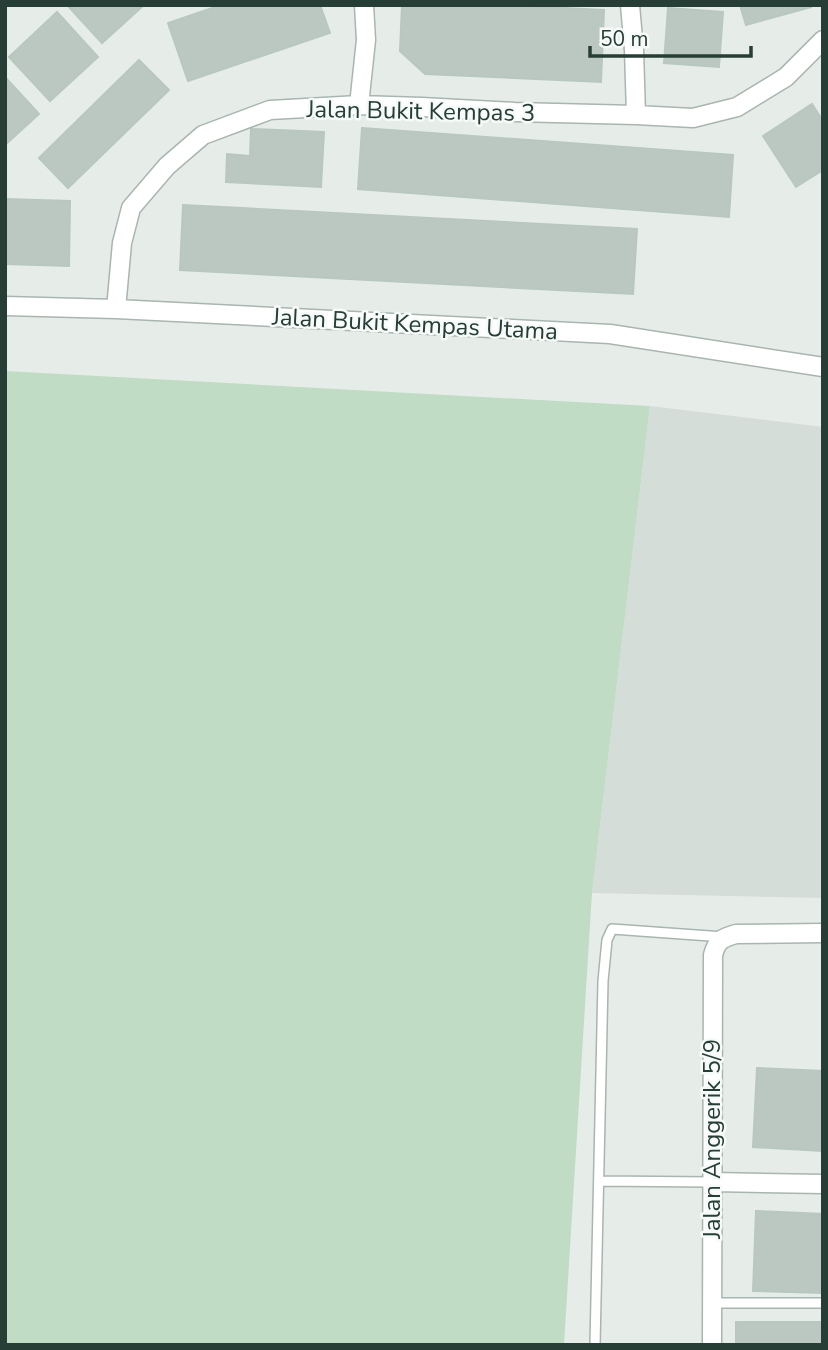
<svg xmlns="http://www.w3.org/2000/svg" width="828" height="1350" viewBox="0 0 828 1350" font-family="'Nunito Sans',sans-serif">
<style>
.built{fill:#d4ddd8}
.green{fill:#c1dcc5}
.building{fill:#bbc8c2;stroke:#b8c7bf;stroke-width:2}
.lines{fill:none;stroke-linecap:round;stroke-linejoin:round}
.lane-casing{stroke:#a9b5af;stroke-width:12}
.street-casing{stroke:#a9b5af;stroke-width:21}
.lane{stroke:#fff;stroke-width:9}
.street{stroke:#fff;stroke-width:18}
.labels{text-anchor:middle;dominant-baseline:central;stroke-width:5;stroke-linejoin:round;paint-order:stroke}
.street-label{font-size:24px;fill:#263e35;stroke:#f6faf8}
</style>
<rect width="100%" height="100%" fill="#e6ede9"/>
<path class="built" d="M 650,406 L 823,427 L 823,898 L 592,893 Z"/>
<path class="green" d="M 5,371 L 650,406 L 592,893 L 564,1345 L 5,1345 Z"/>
<path class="building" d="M 67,5 L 144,5 L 102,43 Z
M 221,5 L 320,5 L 330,33 L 188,81 L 168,23 Z
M 402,5 L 501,5 L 604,10 L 601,82 L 425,74 L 400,51 Z
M 740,5 L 810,5 L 811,7 L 746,25 Z
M 668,8 L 723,12 L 719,67 L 664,63 Z
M 57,12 L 98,57 L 50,101 L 9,57 Z
M 139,60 L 169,90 L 68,188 L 39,158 Z
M 5,77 L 39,114 L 5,145 Z
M 812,104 L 823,121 L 823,170 L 796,187 L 763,136 Z
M 362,128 L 733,155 L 729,217 L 358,189 Z
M 251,129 L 324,132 L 321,187 L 226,182 L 227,154 L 250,156 Z
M 5,199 L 70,201 L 69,266 L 5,264 Z
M 183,205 L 637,229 L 633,294 L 180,270 Z
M 757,1068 L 823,1071 L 822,1151 L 753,1147 Z
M 756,1211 L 823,1214 L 823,1293 L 753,1291 Z
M 736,1322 L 823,1322 L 823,1345 L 736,1345 Z"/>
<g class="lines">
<defs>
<path id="lane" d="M 599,1181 L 712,1182
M 712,1303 L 823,1303
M 595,1345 L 603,981 L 607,940 L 612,929 L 724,937"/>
<path id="street" d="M 630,5 L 634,50 L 636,115
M 359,105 L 366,40 L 364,5
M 5,306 L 116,309 L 610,334 L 823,367
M 116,309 L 122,243 L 131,208 L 167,166 L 203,135 L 270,110 L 359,105 L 422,107 L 515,112 L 636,115 L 693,118 L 737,107 L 786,77 L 823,40
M 713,1182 L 823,1184
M 712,1345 L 713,955 C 717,940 722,938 736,934 L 823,933"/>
</defs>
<use href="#lane" class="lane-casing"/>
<use href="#street" class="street-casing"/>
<use href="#lane" class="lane"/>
<use href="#street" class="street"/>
</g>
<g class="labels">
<g class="street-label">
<text transform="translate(421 111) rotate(1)">Jalan Bukit Kempas 3</text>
<text transform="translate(415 324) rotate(3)">Jalan Bukit Kempas Utama</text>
<text transform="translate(712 1139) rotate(-90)">Jalan Anggerik 5/9</text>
</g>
</g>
<rect width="828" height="1350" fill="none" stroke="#263e35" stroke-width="14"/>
<path d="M590 46v10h161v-10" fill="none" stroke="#263e35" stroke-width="3.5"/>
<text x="600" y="46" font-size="21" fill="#263e35" stroke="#f6faf8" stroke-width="5" paint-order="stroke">50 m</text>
</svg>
